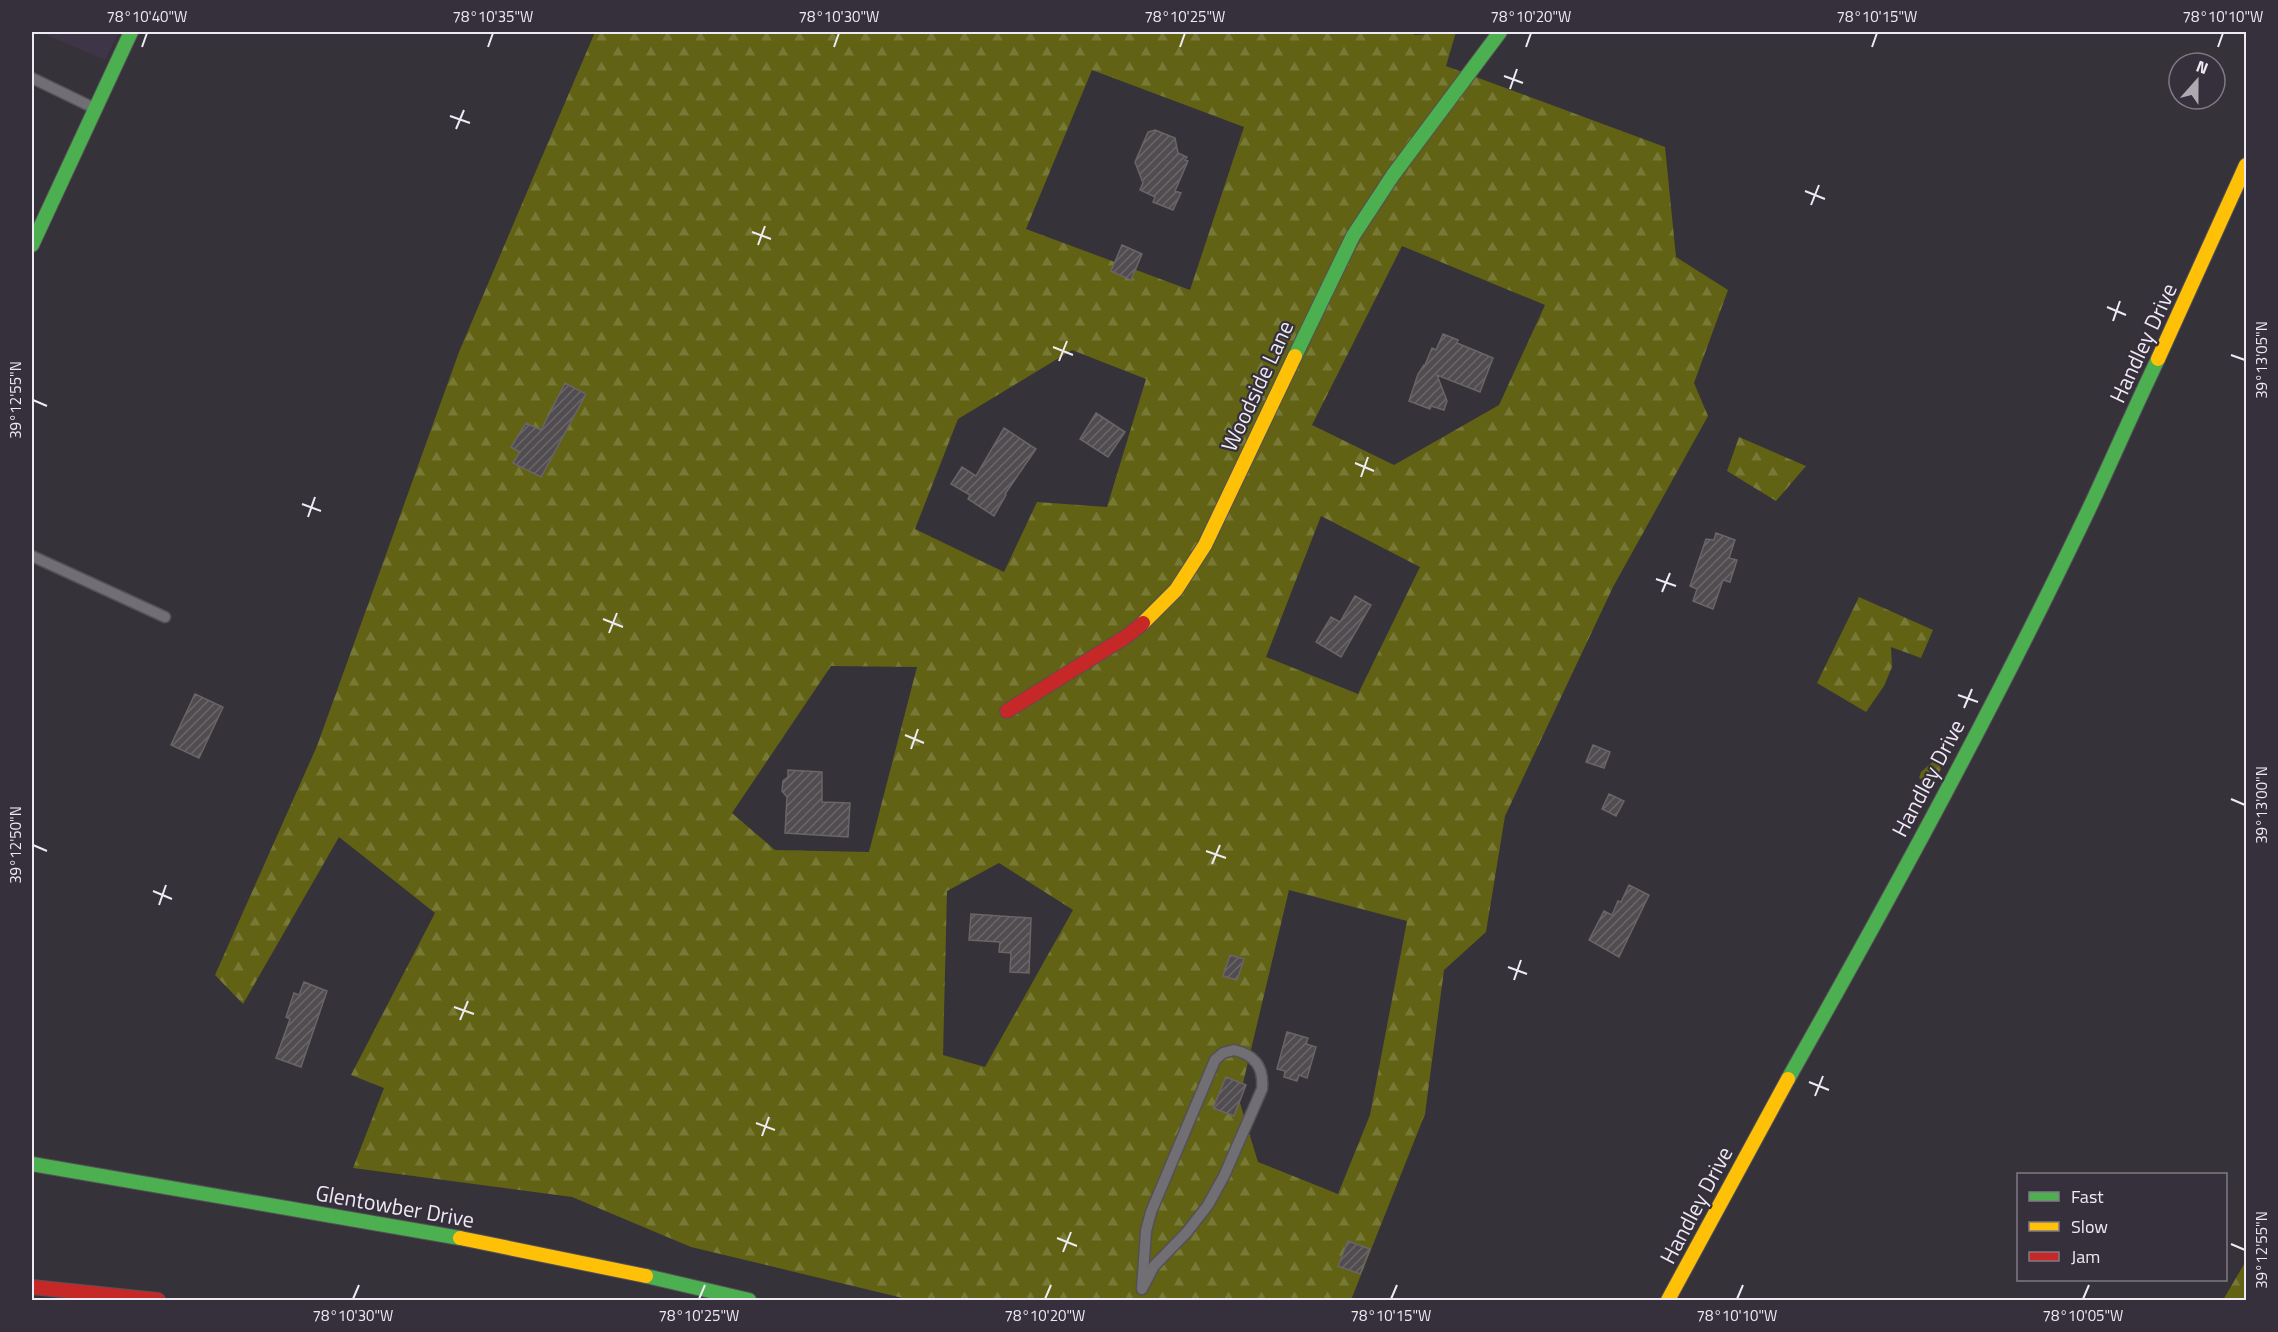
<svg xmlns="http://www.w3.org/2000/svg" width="2278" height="1332" viewBox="0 0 2278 1332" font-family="'Titillium Web',sans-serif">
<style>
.built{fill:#3e3547}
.forest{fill:url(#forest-firs);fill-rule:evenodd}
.building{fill:url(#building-hatch);stroke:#6a6566;stroke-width:1.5}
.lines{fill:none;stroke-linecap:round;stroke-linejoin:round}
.lane-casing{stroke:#545057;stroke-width:13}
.fast-casing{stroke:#545057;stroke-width:16}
.slow-casing{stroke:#545057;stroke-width:16}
.jam-casing{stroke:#545057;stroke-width:16}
.lane{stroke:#716e74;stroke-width:10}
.fast{stroke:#4caf50;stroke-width:14}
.slow{stroke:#ffc107;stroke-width:14}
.jam{stroke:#c62828;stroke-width:14}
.ticks{fill:none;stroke:#eeeaf3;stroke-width:2}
.labels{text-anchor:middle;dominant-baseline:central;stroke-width:4.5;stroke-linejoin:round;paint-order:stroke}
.street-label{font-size:22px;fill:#eeeaf3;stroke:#362f3c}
.neatline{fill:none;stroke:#eeeaf3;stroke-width:2}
.ticks-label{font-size:15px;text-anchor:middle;fill:#eeeaf3}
</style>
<defs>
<pattern id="forest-firs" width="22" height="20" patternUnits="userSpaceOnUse" patternTransform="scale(1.5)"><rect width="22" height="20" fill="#616214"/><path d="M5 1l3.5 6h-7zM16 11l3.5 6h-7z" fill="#787937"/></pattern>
<pattern id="building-hatch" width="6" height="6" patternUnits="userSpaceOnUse" patternTransform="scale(1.5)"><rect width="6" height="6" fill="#514c4f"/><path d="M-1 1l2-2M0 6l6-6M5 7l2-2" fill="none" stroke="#6a6669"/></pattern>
</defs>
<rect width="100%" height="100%" fill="#363239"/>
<path class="built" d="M 40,32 L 119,32 L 105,60 Z"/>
<path class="forest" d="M 595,32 L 1410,32 L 1415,35 L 1456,32 L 1446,66 L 1665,147 L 1676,257 L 1728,290 L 1694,383 L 1708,416 L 1613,587 L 1505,816 L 1486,932 L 1444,970 L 1425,1114 L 1351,1300 L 911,1300 L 691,1247 L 572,1197 L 353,1168 L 384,1088 L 351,1075 L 435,913 L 339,837 L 243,1004 L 215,975 L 317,746 L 459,352 ZM 1092,70 L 1244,127 L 1190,290 L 1026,229 ZM 1402,246 L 1545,305 L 1499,405 L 1394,465 L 1312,425 ZM 1072,350 L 1146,379 L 1107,507 L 1037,502 L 1004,572 L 915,529 L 958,419 ZM 1321,516 L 1420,567 L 1358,694 L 1266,657 ZM 831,666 L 917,667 L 869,852 L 775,850 L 732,813 ZM 999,863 L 1073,910 L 985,1067 L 943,1055 L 947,891 ZM 1289,890 L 1407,921 L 1370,1115 L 1338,1194 L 1258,1162 L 1239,1100 Z
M 1739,437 L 1806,466 L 1776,501 L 1727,471 Z
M 1859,597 L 1933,630 L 1921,658 L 1891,647 L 1892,667 L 1884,686 L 1866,712 L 1817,683 Z
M 1937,758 L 1941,769 L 1933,784 L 1919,778 L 1921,772 Z
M 2246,1261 L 2246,1300 L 2223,1300 Z"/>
<path class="building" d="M 1155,130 L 1175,138 L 1178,153 L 1187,157 L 1185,160 L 1188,161 L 1175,191 L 1181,193 L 1173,210 L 1153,202 L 1155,197 L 1140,190 L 1143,183 L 1135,162 L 1148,132 Z
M 1122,245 L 1142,254 L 1131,280 L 1111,271 Z
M 1443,334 L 1458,340 L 1457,343 L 1493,358 L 1480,392 L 1437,375 L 1447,401 L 1444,410 L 1431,406 L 1430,409 L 1409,401 L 1418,374 L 1424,365 L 1425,365 L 1432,348 L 1436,350 Z
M 565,383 L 586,394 L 541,477 L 513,463 L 520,452 L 511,447 L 526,423 L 541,430 Z
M 1096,413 L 1125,432 L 1108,457 L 1080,439 Z
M 1004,428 L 1036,449 L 1005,494 L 1006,495 L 994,516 L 968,499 L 970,495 L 951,484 L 962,467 L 976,476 Z
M 1716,533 L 1735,540 L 1729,558 L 1737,560 L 1730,582 L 1723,580 L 1713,609 L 1693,601 L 1697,589 L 1690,586 L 1706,539 L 1714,540 Z
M 1355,596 L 1371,605 L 1341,657 L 1316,642 L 1331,617 L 1340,622 Z
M 195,694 L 223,707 L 199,758 L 171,745 Z
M 1593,745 L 1610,752 L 1604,768 L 1586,762 Z
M 788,770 L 822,772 L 822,802 L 850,803 L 848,837 L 785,833 L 787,797 L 782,791 L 783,781 L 788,777 Z
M 1609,794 L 1624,801 L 1616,816 L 1602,809 Z
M 1629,885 L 1649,895 L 1619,957 L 1589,940 L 1604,911 L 1612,915 L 1618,901 L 1621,902 Z
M 971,914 L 1031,918 L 1029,973 L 1010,972 L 1011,953 L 999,952 L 1000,942 L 969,940 Z
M 1230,955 L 1244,959 L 1237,980 L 1223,976 Z
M 304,982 L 327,991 L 301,1067 L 276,1058 L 290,1019 L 286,1017 L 294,993 L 299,995 Z
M 1287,1032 L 1308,1038 L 1306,1044 L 1316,1047 L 1307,1078 L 1299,1075 L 1297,1081 L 1284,1077 L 1285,1071 L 1277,1069 Z
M 1226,1077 L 1246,1085 L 1234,1116 L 1213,1108 Z
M 1348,1241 L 1370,1249 L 1360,1274 L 1338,1266 Z"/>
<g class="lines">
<defs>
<path id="lane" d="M 32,78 L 94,108
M 32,556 L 165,617
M 1234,1050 C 1255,1055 1264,1067 1262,1089 L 1224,1176 L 1208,1205 L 1187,1232 L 1154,1266 L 1142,1289 L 1146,1231 L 1151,1212 L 1215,1060 L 1223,1053 Z"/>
<path id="fast" d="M 32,245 L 131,32
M 1295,356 L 1353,236 L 1393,175 L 1500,32
M 1788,1079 C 1893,893 1996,704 2088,511 C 2112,460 2134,409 2158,359
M 32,1164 L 460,1238
M 646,1276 L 749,1300"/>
<path id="slow" d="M 2158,359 L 2246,165
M 1143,623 L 1176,590 L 1205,545 L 1295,356
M 460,1238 L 646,1276
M 1668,1300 L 1788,1079"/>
<path id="jam" d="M 1007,711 L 1127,636 L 1143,623
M 32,1287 L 158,1300"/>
</defs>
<use href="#lane" class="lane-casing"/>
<use href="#fast" class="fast-casing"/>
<use href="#slow" class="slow-casing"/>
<use href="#jam" class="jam-casing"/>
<use href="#lane" class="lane"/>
<use href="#fast" class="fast"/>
<use href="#slow" class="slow"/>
<use href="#jam" class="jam"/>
</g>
<path class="ticks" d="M 142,47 L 147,33M 488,47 L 493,33M 834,47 L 839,33M 1180,47 L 1185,33M 1526,47 L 1531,33M 1872,47 L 1877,33M 2218,47 L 2223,33M 1504,76 L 1523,83M 1510,89 L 1517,69M 450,116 L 470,123M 456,129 L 464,110M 1805,191 L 1825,199M 1811,205 L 1819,185M 752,232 L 771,239M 758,245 L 765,226M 2107,307 L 2126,315M 2113,321 L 2120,301M 1053,347 L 1073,355M 2231,355 L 2245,360M 1059,361 L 1067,341M 33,400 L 47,406M 1355,463 L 1374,471M 1361,477 L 1368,457M 302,504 L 321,511M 308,517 L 315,497M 1656,579 L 1676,586M 1662,592 L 1670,573M 603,619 L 623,627M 609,633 L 617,613M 1958,695 L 1978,702M 1964,708 L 1972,689M 905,735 L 924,743M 911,749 L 918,729M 2231,799 L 2245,805M 33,845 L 47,851M 1206,851 L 1226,858M 1212,864 L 1220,845M 153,891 L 172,899M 159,905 L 166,885M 1508,967 L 1527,974M 1514,980 L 1521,960M 454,1007 L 474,1014M 460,1020 L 468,1001M 1809,1082 L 1829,1090M 1815,1096 L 1823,1076M 756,1123 L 775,1130M 762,1136 L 769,1117M 1057,1238 L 1077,1246M 2231,1244 L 2245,1250M 1063,1252 L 1071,1232M 353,1299 L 359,1285M 699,1299 L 705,1285M 1045,1299 L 1051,1285M 1391,1299 L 1397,1285M 1737,1299 L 1743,1285M 2083,1299 L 2089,1285"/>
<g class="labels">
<g class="street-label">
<text transform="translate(2143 343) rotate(-65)">Handley Drive</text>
<text transform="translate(1257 386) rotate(-65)">Woodside Lane</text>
<text transform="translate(1928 778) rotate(-62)">Handley Drive</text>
<text transform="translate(1696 1205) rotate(-62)">Handley Drive</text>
<text transform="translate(395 1206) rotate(10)">Glentowber Drive</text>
</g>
</g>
<rect width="2278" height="1332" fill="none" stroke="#362f3c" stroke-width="66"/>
<rect x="2017" y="1173" width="210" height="108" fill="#362f3c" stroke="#807a85" stroke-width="1.5"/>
<rect x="2029" y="1192" width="30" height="9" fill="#4caf50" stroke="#807a85" stroke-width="1.5"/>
<text x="2071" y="1203" font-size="18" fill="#eeeaf3">Fast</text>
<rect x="2029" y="1222" width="30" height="9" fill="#ffc107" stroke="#807a85" stroke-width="1.5"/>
<text x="2071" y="1233" font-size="18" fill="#eeeaf3">Slow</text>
<rect x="2029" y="1252" width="30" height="9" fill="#c62828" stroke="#807a85" stroke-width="1.5"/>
<text x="2071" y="1263" font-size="18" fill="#eeeaf3">Jam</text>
<g transform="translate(2197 81) rotate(21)"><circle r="28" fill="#362f3c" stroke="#807a85" stroke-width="1.5"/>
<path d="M0-4.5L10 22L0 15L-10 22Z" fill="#aeaab2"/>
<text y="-9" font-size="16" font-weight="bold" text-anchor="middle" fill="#eeeaf3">N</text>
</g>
<rect x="33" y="33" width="2212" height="1266" class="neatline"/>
<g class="ticks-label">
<text x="147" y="22">78°10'40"W</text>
<text x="493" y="22">78°10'35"W</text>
<text x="839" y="22">78°10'30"W</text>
<text x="1185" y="22">78°10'25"W</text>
<text x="1531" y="22">78°10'20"W</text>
<text x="1877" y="22">78°10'15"W</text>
<text x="2223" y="22">78°10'10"W</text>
<text transform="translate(2262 360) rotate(-90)" y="5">39°13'05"N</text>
<text transform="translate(16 400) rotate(-90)" y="5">39°12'55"N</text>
<text transform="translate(2262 805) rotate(-90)" y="5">39°13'00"N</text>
<text transform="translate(16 845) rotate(-90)" y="5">39°12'50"N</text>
<text transform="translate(2262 1250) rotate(-90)" y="5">39°12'55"N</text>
<text x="353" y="1321">78°10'30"W</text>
<text x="699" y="1321">78°10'25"W</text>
<text x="1045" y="1321">78°10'20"W</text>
<text x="1391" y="1321">78°10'15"W</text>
<text x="1737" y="1321">78°10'10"W</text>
<text x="2083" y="1321">78°10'05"W</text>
</g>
</svg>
